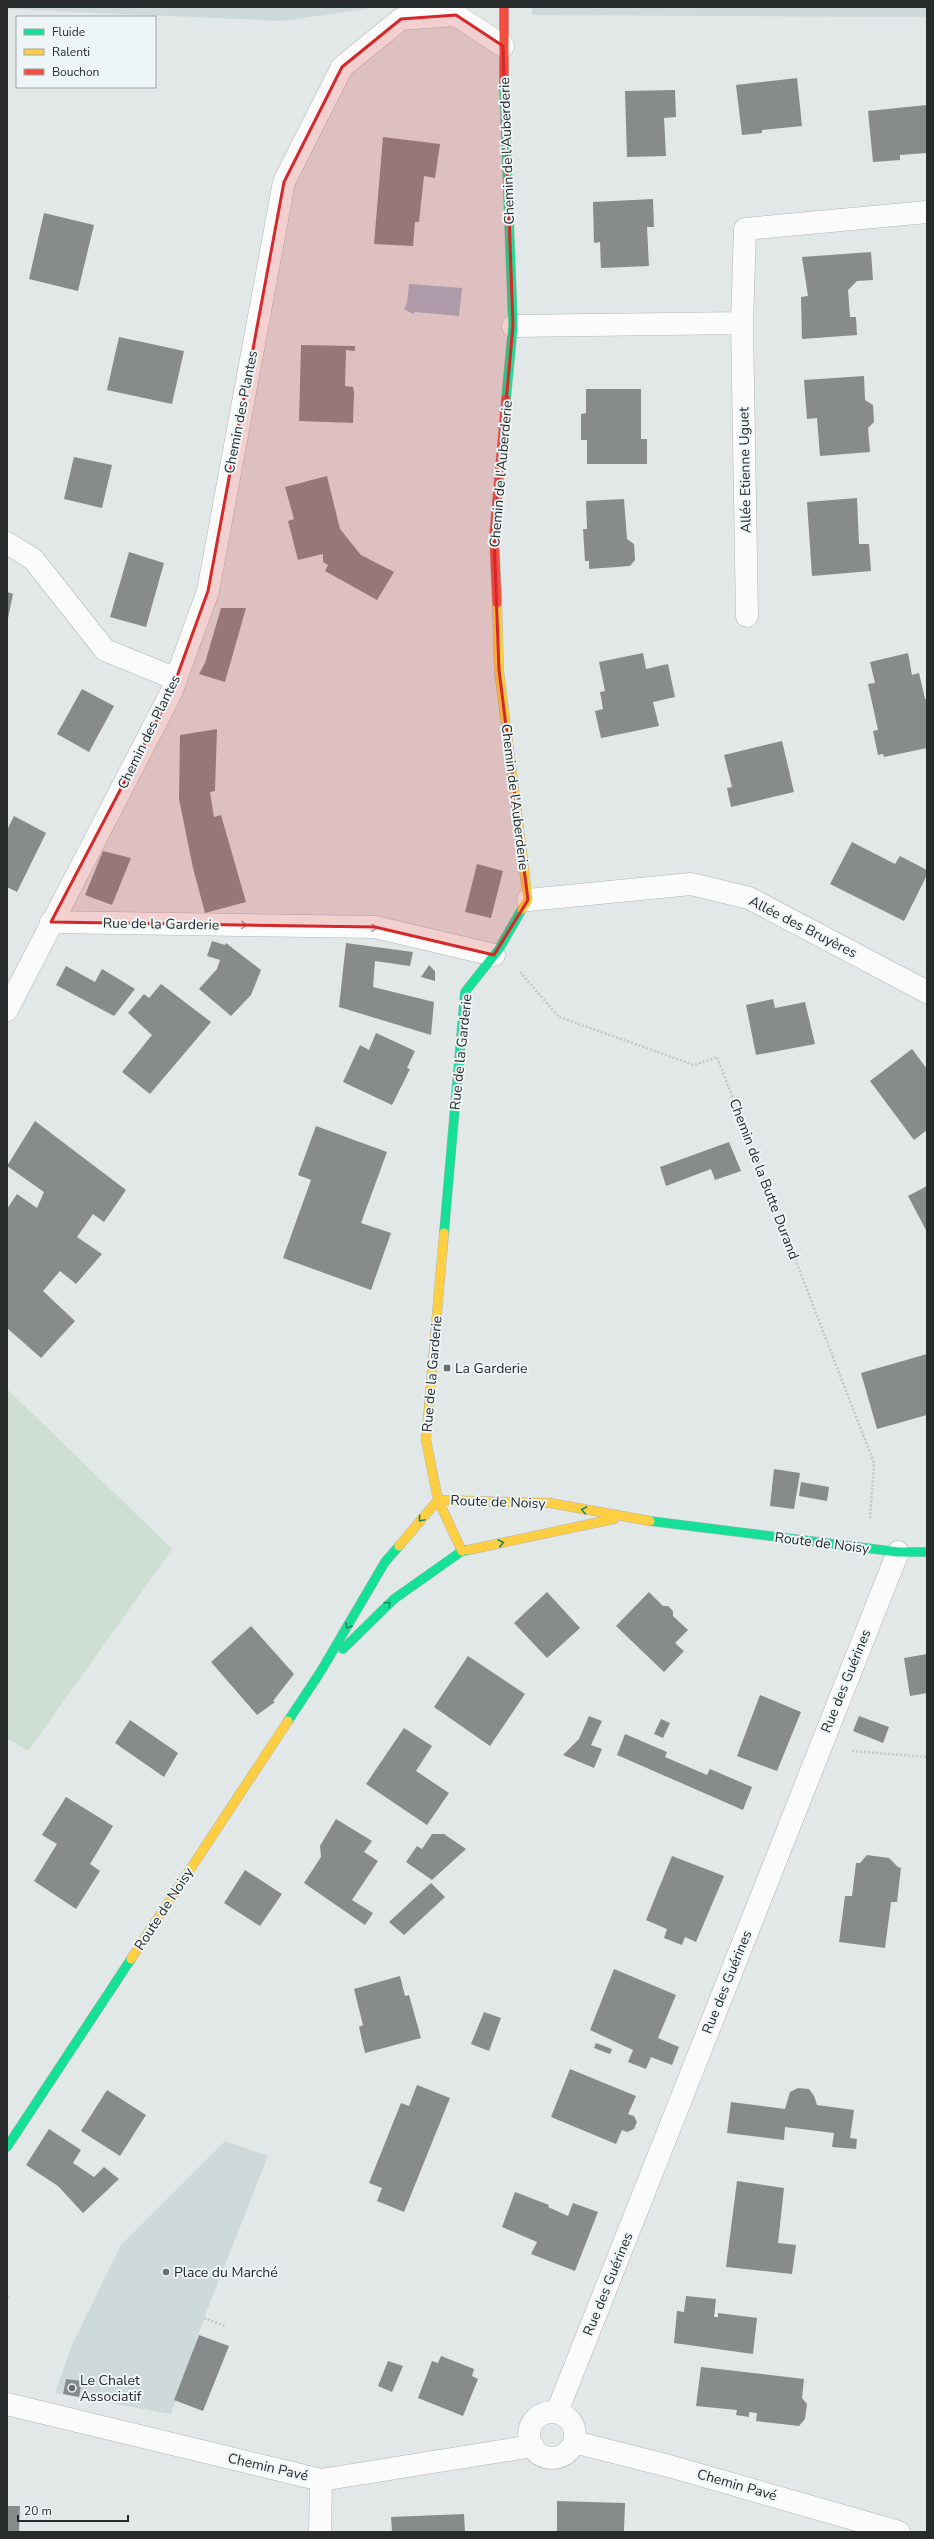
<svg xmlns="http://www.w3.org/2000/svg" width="934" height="2539" viewBox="0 0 934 2539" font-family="'Nunito Sans',sans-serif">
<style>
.built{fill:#ced9d9}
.green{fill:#ceded3}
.water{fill:#a4b7ca}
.building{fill:#888b8c}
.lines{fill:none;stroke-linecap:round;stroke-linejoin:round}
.street-casing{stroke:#b2b6b6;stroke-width:23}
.fast-casing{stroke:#b2b6b6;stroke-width:10}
.slow-casing{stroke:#b2b6b6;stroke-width:10}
.jam-casing{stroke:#b2b6b6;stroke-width:10}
.path{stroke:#c5c7c7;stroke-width:2.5;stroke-dasharray:2 2;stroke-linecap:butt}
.street{stroke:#fbfbfb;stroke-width:22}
.fast{stroke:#16e098;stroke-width:9}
.slow{stroke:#ffcf43;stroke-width:9}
.jam{stroke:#f24e42;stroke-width:9}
.oneway{stroke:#9c9d9d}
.oneway2{stroke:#1f8662}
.marked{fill:#d62828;fill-opacity:0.2;stroke:#d62828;stroke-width:3;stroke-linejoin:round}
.poi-dot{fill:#696d6d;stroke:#eef5f6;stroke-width:1.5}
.labels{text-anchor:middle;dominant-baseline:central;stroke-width:4;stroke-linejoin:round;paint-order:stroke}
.street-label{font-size:14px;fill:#282b2b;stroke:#eef5f6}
.poi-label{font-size:14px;fill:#282b2b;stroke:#eef5f6;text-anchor:start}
</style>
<rect width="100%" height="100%" fill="#e2e7e7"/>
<path class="built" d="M 7,7 L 379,7 L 283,21 L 7,9 Z
M 532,7 L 927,7 L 927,17 L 532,15 Z
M 225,2141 L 268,2156 L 204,2318 L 171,2414 L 55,2393 L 72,2345 L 121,2245 Z"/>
<path class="green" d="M 7,1389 L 172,1549 L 28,1751 L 7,1738 Z"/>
<path class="water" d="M 409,284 L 462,288 L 459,316 L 415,312 L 413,314 L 404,309 L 407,303 Z"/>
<path class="building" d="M 797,78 L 802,126 L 762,130 L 762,133 L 742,135 L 736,85 Z
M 675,90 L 676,117 L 664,118 L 666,156 L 627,157 L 625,91 Z
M 927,105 L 927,153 L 900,155 L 900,160 L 873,162 L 868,111 Z
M 383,137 L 440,144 L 435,178 L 424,176 L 419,222 L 415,222 L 413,246 L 374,244 Z
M 653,199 L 654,227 L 647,227 L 649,266 L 601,268 L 600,242 L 594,243 L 593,202 Z
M 44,213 L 94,225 L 78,291 L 29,279 Z
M 871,252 L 873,280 L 857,281 L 848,290 L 850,317 L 856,317 L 857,335 L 802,339 L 801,297 L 808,296 L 802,257 Z
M 119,337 L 184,351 L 172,404 L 107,390 Z
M 301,345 L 355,346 L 355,351 L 346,350 L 345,386 L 353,387 L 354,392 L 353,423 L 299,421 Z
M 864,376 L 865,400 L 873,405 L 874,422 L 868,428 L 870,452 L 820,456 L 817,418 L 807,419 L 804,380 Z
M 586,389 L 641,389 L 641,439 L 647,439 L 647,464 L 587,464 L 587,440 L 581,440 L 581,414 L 586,413 Z
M 74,457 L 112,465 L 102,508 L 64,499 Z
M 327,476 L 340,529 L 361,555 L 394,572 L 377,600 L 325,571 L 328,565 L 323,562 L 323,554 L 298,560 L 288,521 L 294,519 L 285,487 Z
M 857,498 L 859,544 L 869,544 L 871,571 L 812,576 L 807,502 Z
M 624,499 L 627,539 L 634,544 L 635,560 L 630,566 L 589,569 L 589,561 L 585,561 L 583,529 L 587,529 L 586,501 Z
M 129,552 L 164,563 L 146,627 L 110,617 Z
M 7,592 L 13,594 L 8,618 L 7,618 Z
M 221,608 L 246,608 L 225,682 L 199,674 L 205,663 Z
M 643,653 L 646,669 L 668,664 L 675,697 L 653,702 L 659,726 L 601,738 L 595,711 L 603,709 L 600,692 L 605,691 L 599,662 Z
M 908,653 L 912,675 L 919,673 L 925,699 L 927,699 L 927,748 L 884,757 L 883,754 L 878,755 L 873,731 L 878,730 L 868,684 L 875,683 L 870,662 Z
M 82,689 L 114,706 L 89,752 L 57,734 Z
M 217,729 L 215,791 L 210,792 L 214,817 L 221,815 L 246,902 L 205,913 L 193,868 L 179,799 L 180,735 Z
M 782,741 L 794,792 L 731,807 L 727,788 L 732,787 L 724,755 Z
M 14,816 L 46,833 L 17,892 L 7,887 L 7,830 Z
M 852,842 L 895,864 L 900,856 L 927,870 L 927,875 L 904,921 L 830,884 Z
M 103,851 L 131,858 L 112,905 L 85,895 Z
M 477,864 L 503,871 L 491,918 L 465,912 Z
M 212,941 L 225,945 L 226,943 L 261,970 L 251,995 L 231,1016 L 199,989 L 217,969 L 220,960 L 207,956 Z
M 346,943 L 413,952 L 410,966 L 375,961 L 373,987 L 434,1002 L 431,1035 L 339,1007 Z
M 429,965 L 435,971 L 435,981 L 421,977 Z
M 66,966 L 95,982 L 102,969 L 135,989 L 114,1016 L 56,985 Z
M 161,984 L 211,1022 L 150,1094 L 122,1072 L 152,1035 L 128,1013 L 144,994 L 149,998 Z
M 773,999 L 775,1008 L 805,1002 L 815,1044 L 756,1055 L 746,1005 Z
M 376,1033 L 415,1051 L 407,1068 L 410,1069 L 392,1105 L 343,1082 L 360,1045 L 369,1050 Z
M 912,1049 L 927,1069 L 927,1130 L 914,1140 L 870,1081 Z
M 35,1121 L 126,1190 L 104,1222 L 93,1214 L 77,1237 L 102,1254 L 76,1284 L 60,1271 L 43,1291 L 75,1321 L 41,1358 L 7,1328 L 7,1209 L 17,1194 L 37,1208 L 44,1192 L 7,1166 Z
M 316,1126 L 387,1152 L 361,1223 L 391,1233 L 371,1290 L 283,1258 L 311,1180 L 298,1175 Z
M 729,1142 L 741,1171 L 715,1180 L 711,1169 L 666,1186 L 660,1167 Z
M 927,1186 L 927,1232 L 908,1196 Z
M 927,1354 L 927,1415 L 877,1429 L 861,1373 Z
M 774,1469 L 800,1473 L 794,1509 L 770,1506 Z
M 801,1482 L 829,1487 L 827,1501 L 799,1496 Z
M 547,1592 L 580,1628 L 547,1658 L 514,1623 Z
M 649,1592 L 663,1606 L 668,1606 L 673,1611 L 673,1616 L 688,1630 L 675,1643 L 684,1651 L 664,1672 L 616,1626 Z
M 251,1626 L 294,1674 L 273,1701 L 275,1702 L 257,1715 L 211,1662 Z
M 927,1654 L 927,1693 L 910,1696 L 904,1658 Z
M 468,1656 L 525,1694 L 490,1746 L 434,1707 Z
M 760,1695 L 801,1712 L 777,1771 L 737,1756 Z
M 589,1716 L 602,1721 L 591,1745 L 602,1749 L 594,1768 L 563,1755 L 579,1739 Z
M 859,1716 L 889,1727 L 883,1743 L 853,1731 Z
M 661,1719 L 670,1723 L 663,1738 L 654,1734 Z
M 130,1720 L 178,1753 L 164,1777 L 115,1743 Z
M 404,1728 L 432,1746 L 416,1771 L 449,1793 L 427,1825 L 366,1784 Z
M 625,1734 L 667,1752 L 665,1757 L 707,1775 L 710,1769 L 752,1787 L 743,1810 L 617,1755 Z
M 66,1797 L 113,1826 L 90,1864 L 100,1871 L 76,1909 L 34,1881 L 57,1844 L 42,1835 Z
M 336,1819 L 372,1841 L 364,1852 L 378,1861 L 352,1900 L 373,1913 L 365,1925 L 304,1883 L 321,1857 L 320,1846 Z
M 432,1834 L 444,1834 L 466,1849 L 432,1880 L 406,1862 L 417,1846 L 422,1849 Z
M 867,1855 L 889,1858 L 898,1867 L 901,1868 L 897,1902 L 891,1902 L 885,1948 L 839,1942 L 845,1896 L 852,1896 L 856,1863 L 860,1863 Z
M 672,1856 L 724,1876 L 696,1942 L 685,1937 L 682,1945 L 664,1938 L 667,1929 L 646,1920 Z
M 245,1870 L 282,1894 L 260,1926 L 224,1903 Z
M 431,1883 L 445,1897 L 404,1935 L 389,1922 Z
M 614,1969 L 676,1995 L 658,2038 L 679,2047 L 672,2065 L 651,2057 L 646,2069 L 628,2062 L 633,2050 L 590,2030 Z
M 400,1976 L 405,1996 L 409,1995 L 421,2038 L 365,2053 L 359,2027 L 363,2025 L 354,1989 Z
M 484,2012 L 501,2018 L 489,2051 L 471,2044 Z
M 596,2043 L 612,2049 L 610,2054 L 594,2048 Z
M 570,2069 L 636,2096 L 628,2114 L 634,2116 L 637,2122 L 634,2129 L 627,2132 L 622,2130 L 616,2144 L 551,2117 Z
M 417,2085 L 450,2098 L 404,2212 L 377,2201 L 382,2188 L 369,2183 L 401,2103 L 409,2106 Z
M 798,2088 L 809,2089 L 814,2096 L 817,2105 L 854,2110 L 850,2138 L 857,2139 L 856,2149 L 832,2147 L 834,2133 L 785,2127 L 784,2140 L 727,2133 L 731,2102 L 785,2109 L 790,2092 Z
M 107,2090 L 146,2115 L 120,2156 L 81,2131 Z
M 49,2129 L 81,2150 L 73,2163 L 94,2177 L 104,2167 L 119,2179 L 83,2213 L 58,2186 L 26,2165 Z
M 737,2181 L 784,2188 L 778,2243 L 796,2245 L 792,2274 L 726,2267 Z
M 515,2192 L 549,2205 L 548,2207 L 568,2216 L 573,2203 L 598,2212 L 575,2271 L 531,2254 L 537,2242 L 502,2227 Z
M 686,2296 L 716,2299 L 714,2317 L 718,2317 L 718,2313 L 757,2318 L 753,2354 L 674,2343 L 677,2311 L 684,2312 Z
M 199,2335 L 229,2346 L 203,2411 L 174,2400 Z
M 441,2356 L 474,2369 L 472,2376 L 478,2379 L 463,2416 L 418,2398 L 432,2361 L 438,2363 Z
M 388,2361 L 403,2366 L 392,2392 L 378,2386 Z
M 701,2367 L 804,2379 L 802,2398 L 807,2404 L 805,2419 L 799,2426 L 756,2421 L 757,2413 L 749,2412 L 749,2417 L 736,2415 L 737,2410 L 696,2406 Z
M 66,2379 L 82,2381 L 79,2397 L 63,2394 Z
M 557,2501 L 625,2503 L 624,2532 L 557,2532 Z
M 7,2506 L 20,2506 L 19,2532 L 7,2532 Z
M 464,2514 L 465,2532 L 392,2532 L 391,2517 Z"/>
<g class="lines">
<defs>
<path id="street" d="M 513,326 L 742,323
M 7,543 L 33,559 L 105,650 L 176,679
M 747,616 L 742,323 L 745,229 L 927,212
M 528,900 L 691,884 L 749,898 L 927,992
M 51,922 L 375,927 L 494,955
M 7,1010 L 171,693 L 208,591 L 284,182 L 342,67 L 401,19 L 456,15 L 503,46
M 7,2404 L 321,2480 L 533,2446
M 557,2412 L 898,1552
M529 2435a23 23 0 1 1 46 0a23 23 0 1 1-46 0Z
M 574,2442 L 669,2466 L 899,2532
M 320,2532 L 321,2480"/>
<path id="fast" d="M 504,84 L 513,326 L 506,399
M 444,1233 L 465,992 L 499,949 L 522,909
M 650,1521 L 898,1552 L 927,1552
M 343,1649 L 394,1599 L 462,1551 L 468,1550
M 288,1721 L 321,1671 L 385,1562 L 399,1546
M 7,2147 L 131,1959"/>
<path id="slow" d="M 497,603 L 499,670 L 528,900 L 522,909
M 444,1233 L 426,1440 L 438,1500 L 462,1551
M 399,1546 L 438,1500 L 550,1503 L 650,1521
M 468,1550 L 614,1519
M 131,1959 L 288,1721"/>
<path id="jam" d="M 504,7 L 504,84
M 497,603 L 494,536 L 506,399"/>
</defs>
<use href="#street" class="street-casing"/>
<use href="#fast" class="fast-casing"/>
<use href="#slow" class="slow-casing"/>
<use href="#jam" class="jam-casing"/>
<path class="path" d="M 520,972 L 559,1017 L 694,1065 L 717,1057 L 874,1463 L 870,1518
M 852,1751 L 927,1757
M 7,2296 L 9,2297
M 204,2318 L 225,2326"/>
<use href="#street" class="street"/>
<use href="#fast" class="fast"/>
<use href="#slow" class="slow"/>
<use href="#jam" class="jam"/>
</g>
<defs><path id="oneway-chevron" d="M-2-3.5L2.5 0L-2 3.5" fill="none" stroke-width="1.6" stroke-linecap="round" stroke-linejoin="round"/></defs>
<g class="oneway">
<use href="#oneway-chevron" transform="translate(244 925) rotate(1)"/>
<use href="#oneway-chevron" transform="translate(374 928) rotate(6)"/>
</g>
<g class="oneway2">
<use href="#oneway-chevron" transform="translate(584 1510) rotate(-169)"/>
<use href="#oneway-chevron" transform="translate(421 1519) rotate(130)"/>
<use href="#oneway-chevron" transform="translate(501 1543) rotate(-12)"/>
<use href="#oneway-chevron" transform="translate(388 1604) rotate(-45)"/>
<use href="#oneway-chevron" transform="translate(348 1626) rotate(120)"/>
</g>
<path class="marked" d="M 456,15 L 503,46 L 513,326 L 494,536 L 499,670 L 528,900 L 494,955 L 375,927 L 51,922 L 171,693 L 208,591 L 284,182 L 342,67 L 401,19 Z"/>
<g class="poi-dot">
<rect x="443" y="1364" width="8" height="8" rx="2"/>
<circle cx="166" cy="2272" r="4"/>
<circle cx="72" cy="2388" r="4"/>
</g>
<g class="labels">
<g class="street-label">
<text transform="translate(507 151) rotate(-92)">Chemin de l'Auberderie</text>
<text transform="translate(241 412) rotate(-79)">Chemin des Plantes</text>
<text transform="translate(745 470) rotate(-91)">Allée Etienne Uguet</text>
<text transform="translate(501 474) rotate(-85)">Chemin de l'Auberderie</text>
<text transform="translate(149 732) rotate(-64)">Chemin des Plantes</text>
<text transform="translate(515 797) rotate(83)">Chemin de l'Auberderie</text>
<text transform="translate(161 924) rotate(1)">Rue de la Garderie</text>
<text transform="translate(803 927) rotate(27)">Allée des Bruyères</text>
<text transform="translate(461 1052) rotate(-84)">Rue de la Garderie</text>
<text transform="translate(764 1179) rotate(69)">Chemin de la Butte Durand</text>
<text transform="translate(432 1374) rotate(-85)">Rue de la Garderie</text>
<text transform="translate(498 1502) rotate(2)">Route de Noisy</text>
<text transform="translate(822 1543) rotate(7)">Route de Noisy</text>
<text transform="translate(846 1681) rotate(-68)">Rue des Guérines</text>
<text transform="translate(164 1909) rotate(-57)">Route de Noisy</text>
<text transform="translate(727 1982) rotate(-68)">Rue des Guérines</text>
<text transform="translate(608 2284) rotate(-68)">Rue des Guérines</text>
<text transform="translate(268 2467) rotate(13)">Chemin Pavé</text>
<text transform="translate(737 2485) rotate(16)">Chemin Pavé</text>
</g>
<g class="poi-label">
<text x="455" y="1368">La Garderie</text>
<text x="174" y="2272">Place du Marché</text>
<text x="80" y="2380">Le Chalet<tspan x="80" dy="16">Associatif</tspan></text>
</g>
</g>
<rect width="934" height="2539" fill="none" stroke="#282b2b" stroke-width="16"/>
<rect x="16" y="16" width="140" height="72" fill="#eef5f6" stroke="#9fa4a5"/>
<rect x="24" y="29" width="20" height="6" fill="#16e098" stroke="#9fa4a5"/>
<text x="52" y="36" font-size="12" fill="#282b2b">Fluide</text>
<rect x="24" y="49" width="20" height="6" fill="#ffcf43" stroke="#9fa4a5"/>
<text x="52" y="56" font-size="12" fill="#282b2b">Ralenti</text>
<rect x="24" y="69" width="20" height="6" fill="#f24e42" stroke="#9fa4a5"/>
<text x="52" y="76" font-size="12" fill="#282b2b">Bouchon</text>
<path d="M18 2515v6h110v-6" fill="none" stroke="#282b2b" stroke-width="2"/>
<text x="24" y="2515" font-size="12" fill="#282b2b" stroke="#eef5f6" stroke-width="3" paint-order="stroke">20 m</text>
</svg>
